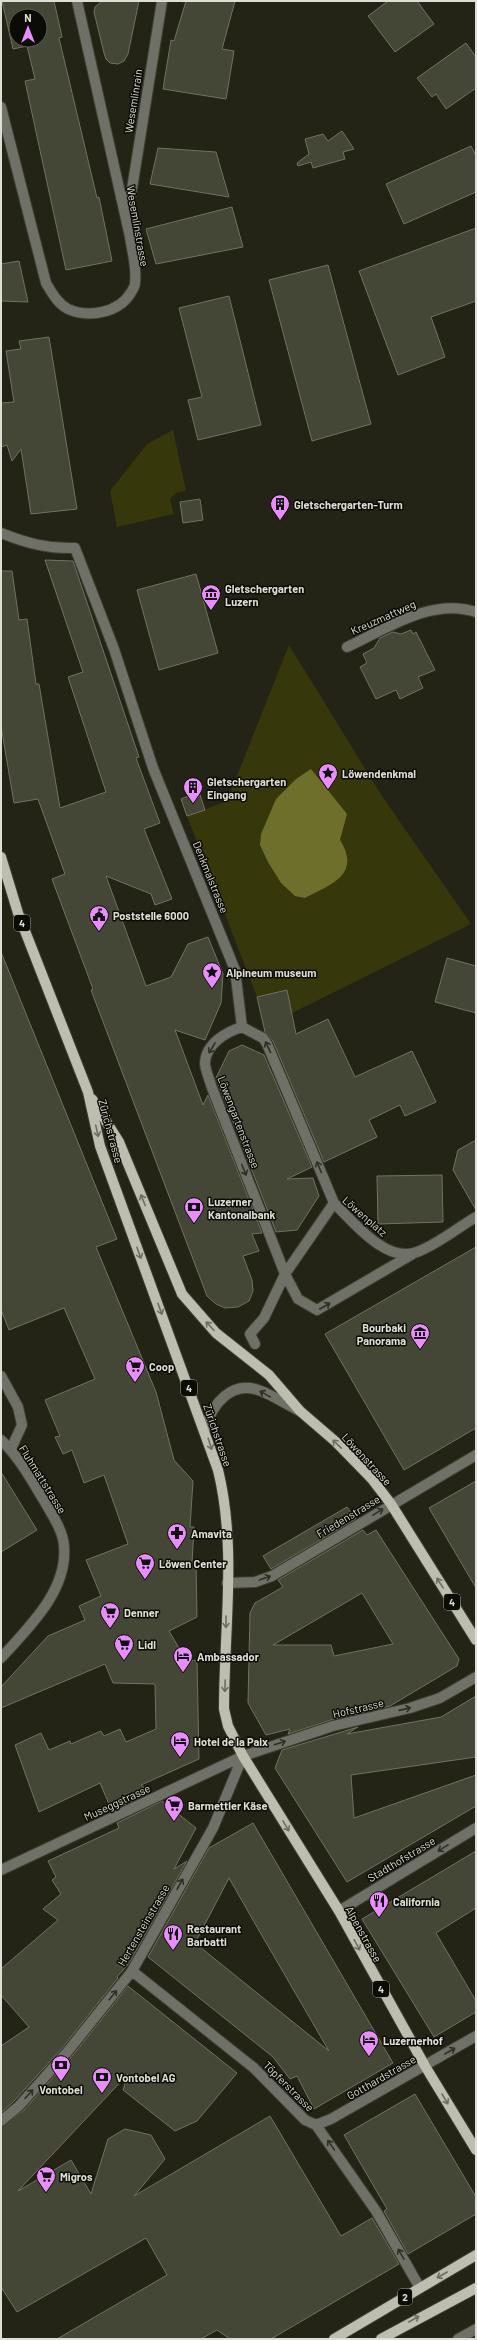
<svg xmlns="http://www.w3.org/2000/svg" width="477" height="2340" viewBox="0 0 477 2340" font-family="Barlow,sans-serif">
<style>
.green{fill:#36370a}
.water{fill:#6d6f2b}
.building{fill:#444636;stroke:#717261;fill-rule:evenodd}
.lines{fill:none;stroke-linecap:round;stroke-linejoin:round}
.minor-casing{stroke:#3d3e30;stroke-width:12}
.major-casing{stroke:#3d3e30;stroke-width:12}
.minor{stroke:#6f7068;stroke-width:10}
.major{stroke:#bdbeaf;stroke-width:10}
.oneway{stroke:#2f2f28}
.oneway2{stroke:#6d6e63}
.labels{text-anchor:middle;dominant-baseline:central;stroke-width:3;stroke-linejoin:round;paint-order:stroke}
.shield{fill:#0c0c06;stroke:#9f9f97;stroke-width:1}
.shield-label{font-size:10px;font-weight:bold;fill:#deded5}
.street-label{font-size:11px;fill:#deded5;stroke:#0c0c06}
.poi-label{font-size:11px;font-weight:bold;fill:#deded5;stroke:#0c0c06;text-anchor:start}
</style>
<rect width="100%" height="100%" fill="#232415"/>
<path class="green" d="M 173,430 L 186,491 L 176,493 L 170,499 L 174,514 L 117,527 L 110,491 L 147,444 Z
M 289,645 L 382,796 L 471,924 L 292,1013 L 257,997 L 187,816 L 227,801 Z"/>
<path class="water" d="M 311,769 L 347,814 L 340,840 C 362,875 330,885 305,898 L 295,896 L 281,883 L 268,862 L 260,845 L 261,834 L 276,799 L 296,779 Z"/>
<path class="building" d="M 2,1 L 54,1 L 62,37 L 59,38 L 97,198 L 99,197 L 112,261 L 66,270 L 25,81 L 35,79 L 27,46 L 13,49 ZM 16,16 L 40,16 L 40,40 L 16,40 Z
M 102,1 L 139,1 L 128,54 L 124,61 L 118,64 L 110,63 L 106,59 L 104,53 L 94,12 L 95,7 Z
M 186,1 L 235,1 L 222,49 L 234,51 L 226,99 L 163,89 L 171,40 L 174,41 Z
M 388,1 L 417,1 L 434,24 L 395,52 L 368,16 Z
M 466,43 L 476,57 L 476,88 L 446,109 L 436,94 L 432,97 L 417,78 Z
M 342,131 L 354,149 L 343,152 L 345,159 L 313,168 L 311,162 L 298,166 L 297,163 L 309,154 L 305,139 L 323,134 L 328,141 Z
M 471,146 L 476,156 L 476,192 L 404,224 L 386,184 Z
M 158,148 L 216,152 L 229,197 L 150,184 Z
M 232,207 L 243,247 L 156,264 L 146,229 Z
M 476,228 L 476,301 L 431,317 L 445,357 L 398,375 L 359,271 Z
M 19,261 L 28,302 L 1,301 L 1,264 Z
M 328,265 L 371,424 L 312,441 L 269,280 Z
M 229,296 L 261,425 L 198,440 L 188,400 L 202,397 L 179,308 Z
M 49,337 L 77,509 L 31,514 L 21,449 L 12,461 L 7,445 L 1,447 L 1,403 L 14,402 L 6,351 L 21,349 L 19,341 Z
M 200,499 L 203,520 L 183,523 L 180,502 Z
M 45,560 L 73,561 L 139,757 L 136,758 L 160,823 L 144,829 L 172,899 L 155,905 L 151,894 L 106,876 L 146,986 L 171,977 L 188,944 L 208,937 L 223,974 L 221,1003 L 205,1040 L 175,1030 L 203,1105 L 208,1095 L 262,1233 L 252,1234 L 259,1251 L 243,1256 L 252,1280 L 253,1291 L 249,1301 L 238,1307 L 225,1308 L 216,1304 L 207,1296 L 91,990 L 93,989 L 52,879 L 65,874 L 38,799 L 14,803 L 1,726 L 1,571 L 12,571 L 19,620 L 27,619 L 36,684 L 39,684 L 60,808 L 106,792 L 68,677 L 83,672 Z
M 196,574 L 218,653 L 159,670 L 137,590 Z
M 411,630 L 413,634 L 416,632 L 435,670 L 418,677 L 423,688 L 400,699 L 396,690 L 376,699 L 360,667 L 367,663 L 363,654 L 374,648 L 380,638 L 393,632 L 401,634 Z
M 199,792 L 205,810 L 187,816 L 181,799 Z
M 1,952 L 117,1239 L 96,1247 L 156,1392 L 174,1460 L 193,1481 L 190,1527 L 194,1527 L 192,1563 L 196,1564 L 197,1617 L 169,1631 L 186,1660 L 197,1661 L 199,1759 L 141,1785 L 150,1792 L 112,1811 L 100,1783 L 39,1812 L 15,1745 L 41,1733 L 49,1750 L 70,1741 L 71,1744 L 101,1731 L 104,1736 L 120,1729 L 126,1742 L 156,1729 L 155,1684 L 113,1683 L 105,1664 L 1,1708 L 1,1687 L 48,1636 L 85,1620 L 79,1606 L 101,1596 L 86,1560 L 128,1544 L 104,1475 L 84,1483 L 72,1450 L 63,1454 L 55,1437 L 60,1436 L 45,1400 L 95,1379 L 64,1308 L 9,1330 L 1,1310 Z
M 447,958 L 476,966 L 476,1013 L 435,1002 Z
M 287,990 L 296,1034 L 328,1019 L 355,1077 L 412,1051 L 436,1102 L 405,1116 L 400,1105 L 369,1120 L 377,1137 L 324,1162 L 273,1041 L 265,1032 L 257,997 Z
M 242,1045 L 264,1055 L 312,1167 L 287,1179 L 313,1178 L 319,1196 L 297,1230 L 276,1232 L 216,1078 L 229,1051 Z
M 476,1140 L 476,1210 L 453,1170 L 458,1150 Z
M 442,1175 L 443,1222 L 378,1224 L 377,1176 Z
M 476,1247 L 476,1428 L 404,1470 L 325,1334 Z
M 1,1472 L 37,1530 L 1,1552 Z
M 476,1481 L 476,1588 L 429,1508 Z
M 347,1507 L 356,1519 L 271,1569 L 263,1556 Z
M 363,1530 L 367,1535 L 376,1530 L 459,1659 L 457,1666 L 390,1706 L 331,1720 L 288,1734 L 290,1729 L 266,1735 L 248,1703 L 250,1613 L 255,1603 L 283,1587 L 278,1580 ZM 362,1593 L 393,1644 L 334,1656 L 331,1645 L 273,1645 Z
M 476,1696 L 476,1757 L 351,1775 L 354,1818 L 476,1775 L 476,1806 L 347,1882 L 275,1768 L 282,1750 L 358,1727 L 347,1734 L 441,1717 Z
M 162,1801 L 196,1828 L 174,1869 L 187,1861 L 130,1962 L 117,1977 L 118,1978 L 63,2047 L 14,2101 L 1,2113 L 1,2046 L 29,2027 L 1,1995 L 1,1969 L 58,1920 L 43,1909 L 61,1894 L 52,1880 L 56,1877 L 48,1861 L 119,1828 L 117,1823 Z
M 253,1823 L 393,2063 L 314,2109 L 297,2076 L 290,2079 L 273,2057 L 148,1957 L 209,1848 ZM 229,1878 L 257,1927 L 329,2051 L 195,1943 Z
M 476,1851 L 476,1908 L 436,1933 L 476,2001 L 476,2012 L 434,2037 L 362,1919 Z
M 128,1986 L 237,2073 L 197,2121 L 175,2131 L 123,2090 L 128,2074 L 18,2191 L 71,2160 L 91,2194 L 108,2139 L 125,2129 L 151,2135 L 165,2159 L 134,2196 L 270,2116 L 341,2236 L 372,2218 L 399,2264 L 271,2339 L 230,2339 L 217,2330 L 201,2339 L 57,2339 L 167,2275 L 146,2238 L 17,2312 L 1,2287 L 1,2127 L 24,2110 L 73,2055 Z
M 415,2094 L 476,2197 L 476,2214 L 408,2254 L 384,2211 L 387,2209 L 344,2135 Z"/>
<g class="lines">
<defs>
<path id="minor" d="M 1,107 L 46,283 C 52,293 58,304 68,309 C 88,318 118,313 130,294 C 132,291 135,287 135,283 C 137,268 132,251 130,237 L 77,1
M 121,198 L 131,195 L 162,1
M 1,533 C 26,543 48,549 75,548 L 114,649 L 153,768 L 235,970 L 242,1027
M 347,647 C 386,629 432,597 476,612
M 242,1027 C 226,1032 205,1044 205,1064 C 206,1072 210,1081 212,1088 L 285,1274 L 298,1299 L 317,1310 L 416,1252
M 242,1027 L 263,1038 L 267,1044 L 334,1203
M 255,1344 L 250,1334 L 264,1318 L 285,1274 L 334,1203 C 353,1222 387,1264 417,1252 C 438,1244 457,1228 476,1217
M 1,1376 L 18,1407 L 22,1425 L 11,1449
M 205,1429 C 212,1404 232,1379 261,1391 C 274,1396 287,1405 300,1411
M 1,1440 C 19,1457 31,1479 43,1499 C 51,1513 63,1530 64,1546 C 68,1591 28,1628 1,1658
M 227,1583 L 255,1582 L 272,1576 L 476,1455
M 1,1870 L 243,1756 L 333,1726 L 410,1708 L 440,1698 L 476,1677
M 339,1911 L 476,1828
M 132,1971 L 254,2068 L 305,2120 L 316,2125 L 376,2211 L 420,2288
M 1,2121 L 19,2106 L 68,2051 L 132,1971 L 213,1828 L 243,1756
M 316,2125 L 331,2119 L 476,2036
M 458,2339 L 476,2329"/>
<path id="major" d="M 1,857 L 18,913 L 88,1092 L 100,1146 L 218,1470 C 237,1547 224,1630 224,1709 L 228,1726 L 243,1756 L 339,1911 L 425,2066 L 476,2150
M 92,1099 L 119,1142 L 182,1294 L 216,1333 L 269,1375 L 300,1411 L 336,1442 L 372,1479 L 391,1504 L 476,1640
M 334,2339 L 476,2255
M 381,2339 L 476,2288"/>
</defs>
<use href="#minor" class="minor-casing"/>
<use href="#major" class="major-casing"/>
<use href="#minor" class="minor"/>
<use href="#major" class="major"/>
</g>
<defs><path id="oneway-shaft" d="M-6 0H5M1.5-3L5.5 0L1.5 3" fill="none" stroke-width="1.6" stroke-linecap="round" stroke-linejoin="round"/></defs>
<g class="oneway">
<use href="#oneway-shaft" transform="translate(268 1047) rotate(-115)"/>
<use href="#oneway-shaft" transform="translate(212 1048) rotate(121)"/>
<use href="#oneway-shaft" transform="translate(319 1167) rotate(-113)"/>
<use href="#oneway-shaft" transform="translate(244 1170) rotate(68)"/>
<use href="#oneway-shaft" transform="translate(325 1306) rotate(-30)"/>
<use href="#oneway-shaft" transform="translate(265 1394) rotate(-151)"/>
<use href="#oneway-shaft" transform="translate(378 1512) rotate(-31)"/>
<use href="#oneway-shaft" transform="translate(265 1578) rotate(-19)"/>
<use href="#oneway-shaft" transform="translate(405 1709) rotate(-13)"/>
<use href="#oneway-shaft" transform="translate(280 1743) rotate(-18)"/>
<use href="#oneway-shaft" transform="translate(443 1848) rotate(149)"/>
<use href="#oneway-shaft" transform="translate(180 1884) rotate(-61)"/>
<use href="#oneway-shaft" transform="translate(113 1995) rotate(-51)"/>
<use href="#oneway-shaft" transform="translate(450 2051) rotate(-30)"/>
<use href="#oneway-shaft" transform="translate(29 2094) rotate(-48)"/>
<use href="#oneway-shaft" transform="translate(331 2145) rotate(-125)"/>
<use href="#oneway-shaft" transform="translate(401 2254) rotate(-120)"/>
</g>
<g class="oneway2">
<use href="#oneway-shaft" transform="translate(97 1131) rotate(78)"/>
<use href="#oneway-shaft" transform="translate(143 1200) rotate(-112)"/>
<use href="#oneway-shaft" transform="translate(139 1253) rotate(70)"/>
<use href="#oneway-shaft" transform="translate(160 1309) rotate(70)"/>
<use href="#oneway-shaft" transform="translate(210 1326) rotate(-132)"/>
<use href="#oneway-shaft" transform="translate(210 1444) rotate(72)"/>
<use href="#oneway-shaft" transform="translate(337 1444) rotate(-136)"/>
<use href="#oneway-shaft" transform="translate(440 1583) rotate(-122)"/>
<use href="#oneway-shaft" transform="translate(226 1622) rotate(91)"/>
<use href="#oneway-shaft" transform="translate(225 1686) rotate(92)"/>
<use href="#oneway-shaft" transform="translate(286 1826) rotate(59)"/>
<use href="#oneway-shaft" transform="translate(357 1945) rotate(62)"/>
<use href="#oneway-shaft" transform="translate(445 2099) rotate(59)"/>
<use href="#oneway-shaft" transform="translate(442 2275) rotate(150)"/>
<use href="#oneway-shaft" transform="translate(414 2319) rotate(-30)"/>
</g>
<defs>
<symbol id="building-pin" viewBox="-11 -11 22 30"><path d="M0 17L-7.5 6A9.5 9.5 0 1 1 7.5 6Z" fill="#ea8dfc" stroke="#0c0c06"/><path d="M-4-6H4V6H1V3H-1V6H-4ZM-2.5-4.3h1.7v1.8h-1.7ZM.8-4.3h1.7v1.8H.8ZM-2.5-1h1.7V.8h-1.7ZM.8-1h1.7V.8H.8Z" fill="#111"/></symbol>
<symbol id="museum-pin" viewBox="-11 -11 22 30"><path d="M0 17L-7.5 6A9.5 9.5 0 1 1 7.5 6Z" fill="#ea8dfc" stroke="#0c0c06"/><path d="M0-6L6-3V-2H-6V-3ZM-5-1h2V3h-2ZM-1-1h2V3h-2ZM3-1h2V3H3ZM-6 4H6V6H-6Z" fill="#111"/></symbol>
<symbol id="sight-pin" viewBox="-11 -11 22 30"><path d="M0 17L-7.5 6A9.5 9.5 0 1 1 7.5 6Z" fill="#ea8dfc" stroke="#0c0c06"/><path d="M0-6L1.8-2.2L6-1.7L2.9 1.2L3.7 5.4L0 3.3L-3.7 5.4L-2.9 1.2L-6-1.7L-1.8-2.2Z" fill="#111"/></symbol>
<symbol id="civic-pin" viewBox="-11 -11 22 30"><path d="M0 17L-7.5 6A9.5 9.5 0 1 1 7.5 6Z" fill="#ea8dfc" stroke="#0c0c06"/><path d="M-.6-6.5H3V-4.5H.6V-3L4-1V1h2V6H-6V1h2V-1L-.6-3ZM-1.2 2.5V6h2.4V2.5Z" fill="#111"/></symbol>
<symbol id="bank-pin" viewBox="-11 -11 22 30"><path d="M0 17L-7.5 6A9.5 9.5 0 1 1 7.5 6Z" fill="#ea8dfc" stroke="#0c0c06"/><path d="M-6-4H6V4H-6ZM0-2.3a2.3 2.3 0 1 0 0 4.6a2.3 2.3 0 1 0 0-4.6Z" fill="#111"/></symbol>
<symbol id="supermarket-pin" viewBox="-11 -11 22 30"><path d="M0 17L-7.5 6A9.5 9.5 0 1 1 7.5 6Z" fill="#ea8dfc" stroke="#0c0c06"/><path d="M-6-5.5h2.5l.6 2H6L4.5 2H-2.5L-4.4-4H-6ZM-1.5 3.2a1.3 1.3 0 1 0 .1 0ZM3 3.2a1.3 1.3 0 1 0 .1 0Z" fill="#111"/></symbol>
<symbol id="pharmacy-pin" viewBox="-11 -11 22 30"><path d="M0 17L-7.5 6A9.5 9.5 0 1 1 7.5 6Z" fill="#ea8dfc" stroke="#0c0c06"/><path d="M-2-6h4v4h4v4h-4v4h-4v-4h-4v-4h4Z" fill="#111"/></symbol>
<symbol id="hotel-pin" viewBox="-11 -11 22 30"><path d="M0 17L-7.5 6A9.5 9.5 0 1 1 7.5 6Z" fill="#ea8dfc" stroke="#0c0c06"/><path d="M-6-4.5h1.5V1H6V5H4.5V3h-9V5H-6ZM-4 0a1.8 1.8 0 1 1 3.6 0ZM.5 0V-2.5h3Q6-2.5 6 0Z" fill="#111"/></symbol>
<symbol id="restaurant-pin" viewBox="-11 -11 22 30"><path d="M0 17L-7.5 6A9.5 9.5 0 1 1 7.5 6Z" fill="#ea8dfc" stroke="#0c0c06"/><path d="M-5-6h1v4h1v-4h1v4h1v-4h1v5L-1.5 .5V6h-2V.5L-5-1ZM5-6V6H3V1.5H1.5Q1.5-4 5-6Z" fill="#111"/></symbol>
</defs>
<g fill-rule="evenodd">
<use href="#building-pin" x="269" y="493" width="22" height="30"/>
<use href="#museum-pin" x="200" y="583" width="22" height="30"/>
<use href="#sight-pin" x="317" y="762" width="22" height="30"/>
<use href="#building-pin" x="182" y="776" width="22" height="30"/>
<use href="#civic-pin" x="88" y="904" width="22" height="30"/>
<use href="#sight-pin" x="201" y="961" width="22" height="30"/>
<use href="#bank-pin" x="183" y="1196" width="22" height="30"/>
<use href="#museum-pin" x="409" y="1322" width="22" height="30"/>
<use href="#supermarket-pin" x="124" y="1355" width="22" height="30"/>
<use href="#pharmacy-pin" x="166" y="1522" width="22" height="30"/>
<use href="#supermarket-pin" x="134" y="1552" width="22" height="30"/>
<use href="#supermarket-pin" x="99" y="1601" width="22" height="30"/>
<use href="#supermarket-pin" x="113" y="1633" width="22" height="30"/>
<use href="#hotel-pin" x="172" y="1645" width="22" height="30"/>
<use href="#hotel-pin" x="169" y="1730" width="22" height="30"/>
<use href="#supermarket-pin" x="163" y="1794" width="22" height="30"/>
<use href="#restaurant-pin" x="368" y="1890" width="22" height="30"/>
<use href="#restaurant-pin" x="162" y="1923" width="22" height="30"/>
<use href="#hotel-pin" x="358" y="2029" width="22" height="30"/>
<use href="#bank-pin" x="50" y="2054" width="22" height="30"/>
<use href="#bank-pin" x="91" y="2066" width="22" height="30"/>
<use href="#supermarket-pin" x="35" y="2165" width="22" height="30"/>
</g>
<g class="labels">
<g class="shield">
<rect x="14" y="915" width="16" height="16" rx="3"/>
<rect x="181" y="1380" width="16" height="16" rx="3"/>
<rect x="444" y="1594" width="16" height="16" rx="3"/>
<rect x="373" y="1981" width="16" height="16" rx="3"/>
<rect x="398" y="2289" width="14" height="16" rx="3"/>
</g>
<g class="shield-label">
<text x="22" y="923">4</text>
<text x="189" y="1388">4</text>
<text x="452" y="1602">4</text>
<text x="381" y="1989">4</text>
<text x="405" y="2297">2</text>
</g>
<g class="street-label">
<text transform="translate(133 101) rotate(-81)">Wesemlinrain</text>
<text transform="translate(138 226) rotate(80)">Wesemlinstrasse</text>
<text transform="translate(383 617) rotate(-24)">Kreuzmattweg</text>
<text transform="translate(211 877) rotate(68)">Denkmalstrasse</text>
<text transform="translate(239 1122) rotate(69)">Löwengartenstrasse</text>
<text transform="translate(111 1131) rotate(75)">Zürichstrasse</text>
<text transform="translate(365 1216) rotate(41)">Löwenplatz</text>
<text transform="translate(218 1435) rotate(71)">Zürichstrasse</text>
<text transform="translate(367 1459) rotate(47)">Löwenstrasse</text>
<text transform="translate(43 1479) rotate(58)">Fluhmattstrasse</text>
<text transform="translate(348 1516) rotate(-31)">Friedenstrasse</text>
<text transform="translate(358 1708) rotate(-13)">Hofstrasse</text>
<text transform="translate(117 1802) rotate(-25)">Museggstrasse</text>
<text transform="translate(401 1859) rotate(-31)">Stadthofstrasse</text>
<text transform="translate(143 1925) rotate(-60)">Hertensteinstrasse</text>
<text transform="translate(364 1934) rotate(61)">Alpenstrasse</text>
<text transform="translate(381 2077) rotate(-30)">Gotthardstrasse</text>
<text transform="translate(289 2086) rotate(45)">Töpferstrasse</text>
</g>
<g class="poi-label">
<text x="294" y="504">Gletschergarten-Turm</text>
<text x="225" y="588">Gletschergarten<tspan x="225" dy="13">Luzern</tspan></text>
<text x="342" y="773">Löwendenkmal</text>
<text x="207" y="781">Gletschergarten<tspan x="207" dy="13">Eingang</tspan></text>
<text x="113" y="915">Poststelle 6000</text>
<text x="226" y="972">Alpineum museum</text>
<text x="208" y="1201">Luzerner<tspan x="208" dy="13">Kantonalbank</tspan></text>
<text x="406" y="1327" text-anchor="end">Bourbaki<tspan x="406" dy="13">Panorama</tspan></text>
<text x="149" y="1366">Coop</text>
<text x="191" y="1533">Amavita</text>
<text x="159" y="1563">Löwen Center</text>
<text x="124" y="1612">Denner</text>
<text x="138" y="1644">Lidl</text>
<text x="197" y="1656">Ambassador</text>
<text x="194" y="1741">Hotel de la Paix</text>
<text x="188" y="1805">Barmettler Käse</text>
<text x="393" y="1901">California</text>
<text x="187" y="1928">Restaurant<tspan x="187" dy="13">Barbatti</tspan></text>
<text x="383" y="2040">Luzernerhof</text>
<text x="116" y="2077">Vontobel AG</text>
<text x="61" y="2089" text-anchor="middle">Vontobel</text>
<text x="60" y="2176">Migros</text>
</g>
</g>
<rect width="477" height="2340" fill="none" stroke="#deded5" stroke-width="4"/>
<g transform="translate(28 28)"><circle r="19" fill="#0c0c06" stroke="#606059"/>
<path d="M0-3L7 15L0 10L-7 15Z" fill="#ea8dfc"/>
<text y="-6" font-size="11" font-weight="bold" text-anchor="middle" fill="#deded5">N</text>
</g>
</svg>
